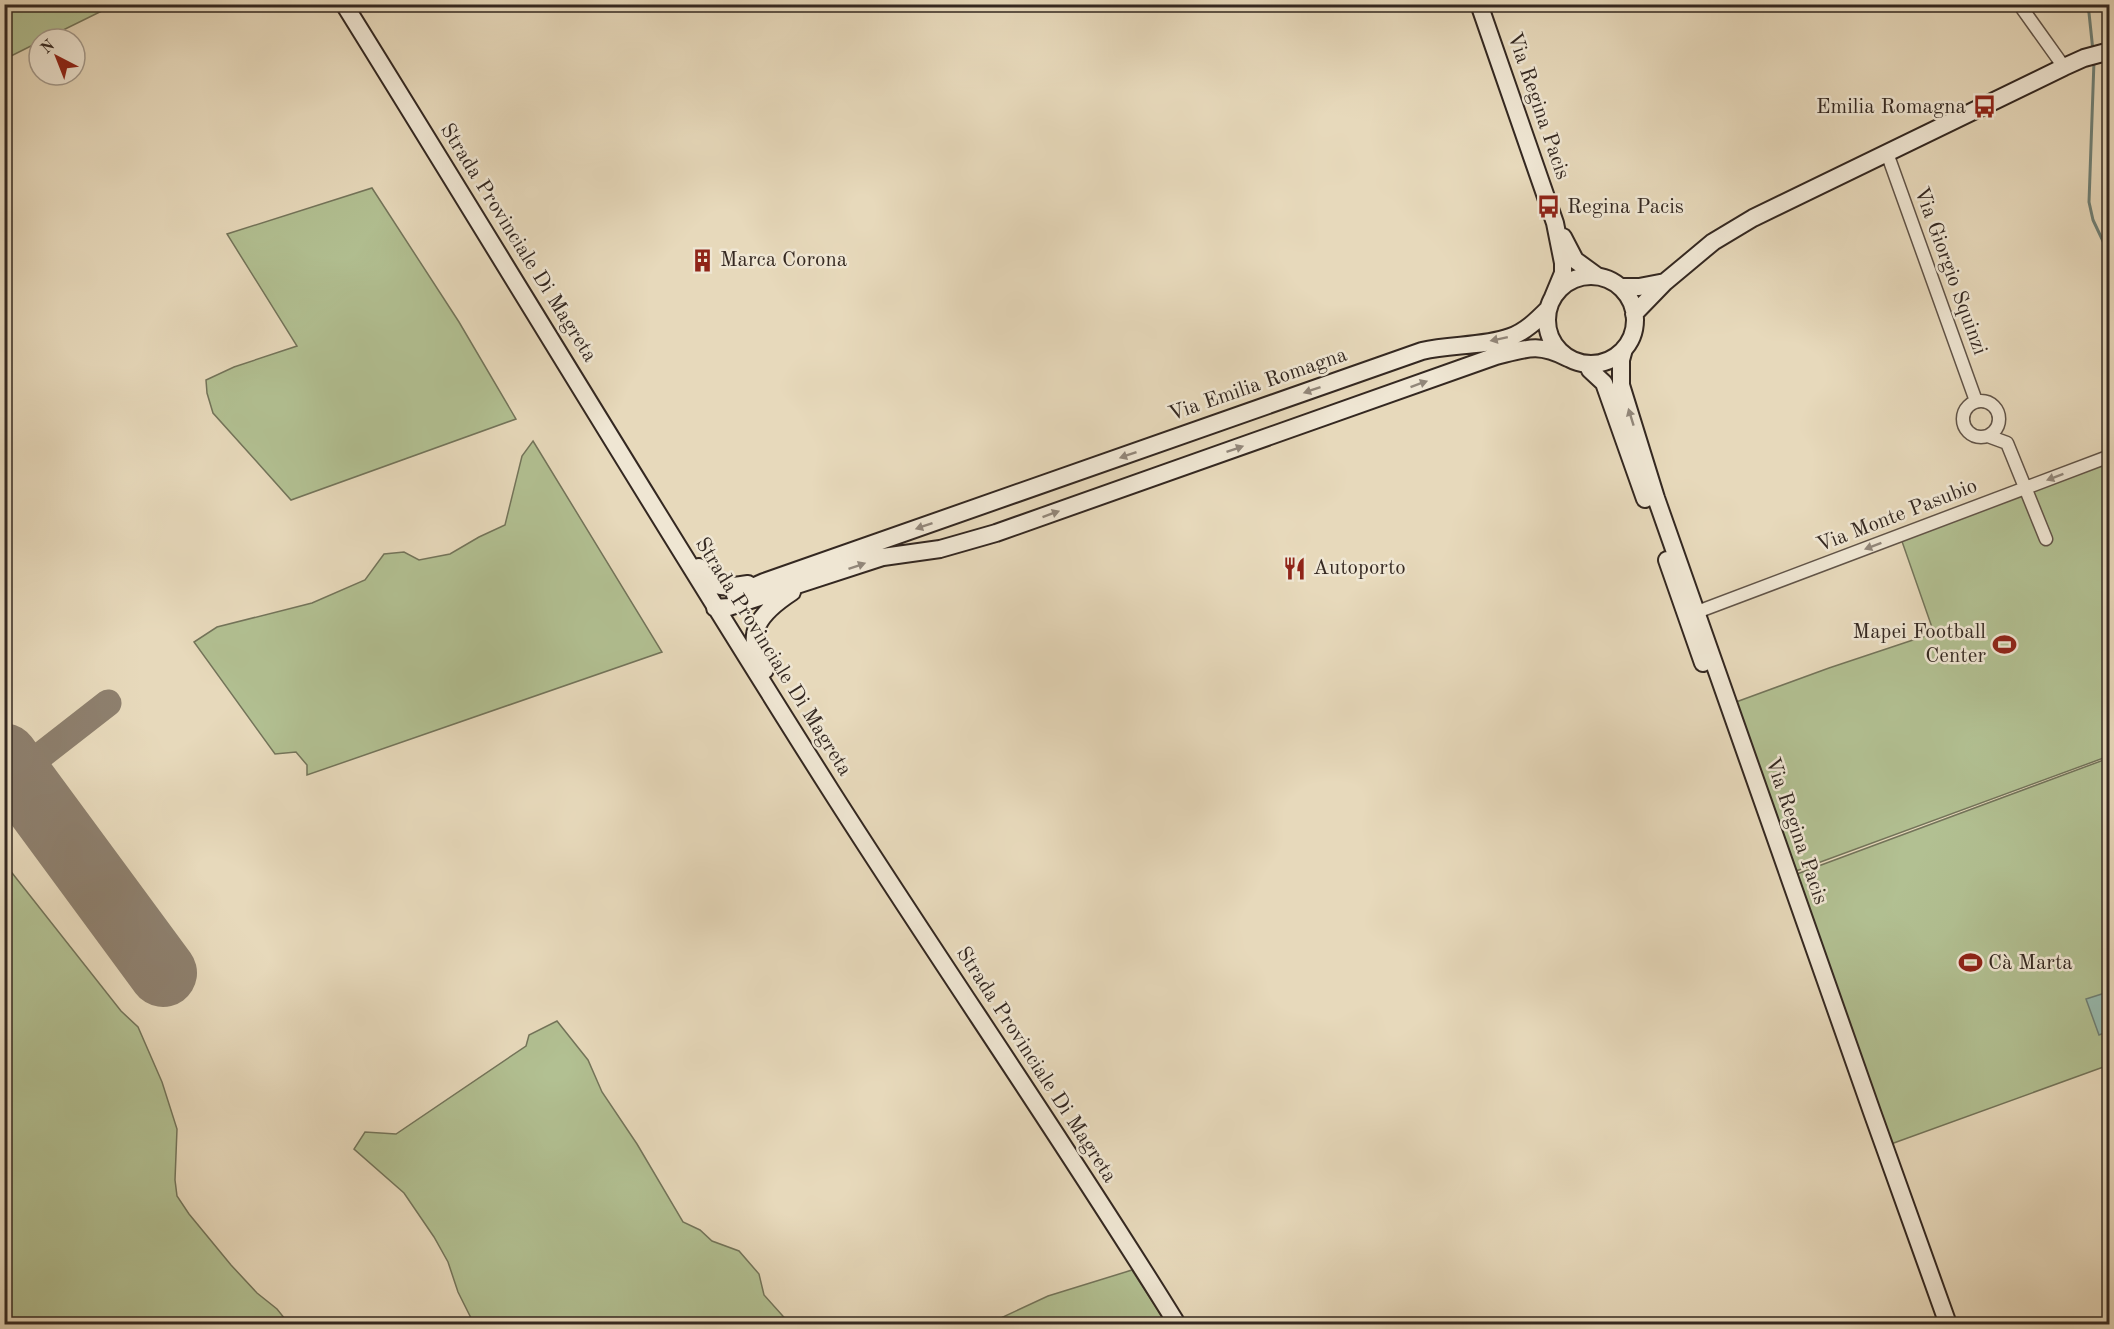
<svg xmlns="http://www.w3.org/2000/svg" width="2114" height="1329" viewBox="0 0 2114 1329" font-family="'Old Standard TT',serif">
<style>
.green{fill:#b2c092;stroke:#73745a;stroke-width:1.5}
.water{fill:#97baae;stroke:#6f8076;stroke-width:1.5}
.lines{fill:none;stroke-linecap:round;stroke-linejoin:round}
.stream{stroke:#6f8076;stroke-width:3}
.taxiway{stroke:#8e806e;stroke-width:27}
.runway{stroke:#8e806e;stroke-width:68}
.street-casing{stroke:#615448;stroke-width:15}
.secondary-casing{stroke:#342821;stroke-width:20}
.street{stroke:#efe6d3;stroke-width:12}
.secondary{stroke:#efe6d3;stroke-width:16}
.oneway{fill:#92877a}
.labels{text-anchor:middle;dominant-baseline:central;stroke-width:5;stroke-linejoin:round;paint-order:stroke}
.street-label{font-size:21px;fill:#342821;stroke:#efe6d3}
.poi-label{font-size:21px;fill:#342821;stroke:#efe6d3;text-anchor:start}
</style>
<rect width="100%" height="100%" fill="#e7d9bb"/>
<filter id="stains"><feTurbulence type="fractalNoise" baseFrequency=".00333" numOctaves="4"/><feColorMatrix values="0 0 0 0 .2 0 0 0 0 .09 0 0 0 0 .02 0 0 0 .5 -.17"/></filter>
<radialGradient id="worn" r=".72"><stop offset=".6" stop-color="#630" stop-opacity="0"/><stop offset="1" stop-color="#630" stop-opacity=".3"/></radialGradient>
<path class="green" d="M 5,4 L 114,4 L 114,5 L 45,39 L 39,39 L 39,42 L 5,59 Z
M 372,188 L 459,322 L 516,419 L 291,500 L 213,413 L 207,393 L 206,380 L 234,367 L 297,346 L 227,234 Z
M 533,441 L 662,652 L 307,775 L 307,765 L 296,752 L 275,754 L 194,642 L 217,627 L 312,603 L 365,580 L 384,554 L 404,552 L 419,560 L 450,554 L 479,537 L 505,525 L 522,456 Z
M 2109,450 L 2109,756 L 1796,871 L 1736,702 L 1829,668 L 1934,633 L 1898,530 Z
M 2109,758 L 2109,1065 L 1891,1144 L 1795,906 L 1800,881 L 1797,874 Z
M 5,864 L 121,1011 L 138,1027 L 162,1082 L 177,1129 L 175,1180 L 177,1196 L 189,1214 L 231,1265 L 257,1293 L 277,1309 L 289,1324 L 5,1324 Z
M 557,1021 L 588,1060 L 602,1092 L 637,1144 L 683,1222 L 700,1230 L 712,1241 L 739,1251 L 759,1274 L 764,1295 L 790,1324 L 474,1324 L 458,1292 L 448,1262 L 434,1237 L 404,1193 L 354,1149 L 365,1132 L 396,1134 L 526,1046 L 529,1035 Z
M 1132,1270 L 1167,1324 L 988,1324 L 1048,1296 Z"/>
<path class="water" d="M 2105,993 L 2109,1006 L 2109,1031 L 2099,1035 L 2086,999 Z"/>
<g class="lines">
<path class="stream" d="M 2085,4 L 2089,13 L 2093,51
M 2094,61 L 2089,202 L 2093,220 L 2110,256"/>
<path class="taxiway" d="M 17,774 L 108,703"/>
<path class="runway" d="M 4,757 L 163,973"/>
<defs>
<path id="street" d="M 2019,4 L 2064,67
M 1887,153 L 1976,401
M1963 419a18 18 0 1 1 36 0a18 18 0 1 1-36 0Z
M 1988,436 L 2007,443 L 2046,539
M 1697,612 L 2110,456"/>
<path id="secondary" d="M 344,4 C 507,266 666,531 831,791 C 945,970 1066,1144 1177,1324
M 1479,4 L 1555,223 L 1563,263 L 1563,273 L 1553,297
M 1563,237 L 1575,260 L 1597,276
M1547 320a44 44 0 1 1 88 0a44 44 0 1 1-88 0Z
M 1621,287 L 1639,287 L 1665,282
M 1634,314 L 1665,282 L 1713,242 L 1753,218 L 2064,67 L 2084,58 L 2110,51
M 1624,349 L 1621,360 L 1621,385 L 1656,498 L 1872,1112 L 1948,1324
M 1587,364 L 1590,370 L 1604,383 L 1645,499
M 1667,560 L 1703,663
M 699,567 C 714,592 723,587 748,584
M 735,595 L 764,582 L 1422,351 C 1451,344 1482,347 1510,337 C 1525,332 1537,320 1548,309
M 715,608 L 729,607 L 883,557 L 940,549 L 996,533 L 1496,356 C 1528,348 1538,343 1568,358
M 765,670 C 742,633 760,613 792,592"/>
</defs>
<use href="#street" class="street-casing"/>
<use href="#secondary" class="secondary-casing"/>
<use href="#street" class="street"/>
<use href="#secondary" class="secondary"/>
</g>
<defs><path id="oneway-solid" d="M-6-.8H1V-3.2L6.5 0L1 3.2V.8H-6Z" transform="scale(1.5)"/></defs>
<g class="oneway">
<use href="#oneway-solid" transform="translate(1499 339) rotate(168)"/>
<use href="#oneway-solid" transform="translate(1419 384) rotate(-20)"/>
<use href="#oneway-solid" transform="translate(1312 390) rotate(161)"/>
<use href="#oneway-solid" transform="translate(1631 417) rotate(-107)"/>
<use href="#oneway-solid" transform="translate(1235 449) rotate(-19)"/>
<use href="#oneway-solid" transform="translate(1128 455) rotate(161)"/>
<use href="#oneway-solid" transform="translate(2055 477) rotate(159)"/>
<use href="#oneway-solid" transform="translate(1051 514) rotate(-20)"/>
<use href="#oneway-solid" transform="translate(924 526) rotate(161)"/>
<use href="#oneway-solid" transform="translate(1873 546) rotate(159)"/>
<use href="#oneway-solid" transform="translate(857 566) rotate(-19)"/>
</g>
<defs>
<symbol id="bus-bare" viewBox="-9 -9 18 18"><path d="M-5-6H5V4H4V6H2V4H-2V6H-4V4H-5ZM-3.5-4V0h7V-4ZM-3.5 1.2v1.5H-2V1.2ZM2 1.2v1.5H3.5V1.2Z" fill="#8f2418" stroke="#efe6d3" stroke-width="2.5" paint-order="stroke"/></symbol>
<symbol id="building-bare" viewBox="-9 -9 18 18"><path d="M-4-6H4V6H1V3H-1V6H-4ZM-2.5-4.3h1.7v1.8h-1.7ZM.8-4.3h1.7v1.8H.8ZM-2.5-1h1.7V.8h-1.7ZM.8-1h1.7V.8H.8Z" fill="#8f2418" stroke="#efe6d3" stroke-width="2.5" paint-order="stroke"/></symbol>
<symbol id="restaurant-bare" viewBox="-9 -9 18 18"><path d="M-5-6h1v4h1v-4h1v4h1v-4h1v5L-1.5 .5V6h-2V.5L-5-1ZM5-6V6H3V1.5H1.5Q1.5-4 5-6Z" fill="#8f2418" stroke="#efe6d3" stroke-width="2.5" paint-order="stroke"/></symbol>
<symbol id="stadium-bare" viewBox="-9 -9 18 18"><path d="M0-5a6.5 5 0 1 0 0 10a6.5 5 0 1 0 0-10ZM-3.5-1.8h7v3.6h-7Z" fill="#8f2418" stroke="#efe6d3" stroke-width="2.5" paint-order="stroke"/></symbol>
</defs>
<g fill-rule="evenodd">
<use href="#bus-bare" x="1968" y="90" width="33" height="33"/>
<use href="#bus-bare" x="1532" y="190" width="33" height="33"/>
<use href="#building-bare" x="686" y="244" width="33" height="33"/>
<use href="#restaurant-bare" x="1278" y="552" width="33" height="33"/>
<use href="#stadium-bare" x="1988" y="628" width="33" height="33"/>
<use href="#stadium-bare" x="1954" y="946" width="33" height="33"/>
</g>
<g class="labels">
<g class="street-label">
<text transform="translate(1538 106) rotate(71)">Via Regina Pacis</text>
<text transform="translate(518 243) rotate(58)">Strada Provinciale Di Magreta</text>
<text transform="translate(1950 271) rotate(70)">Via Giorgio Squinzi</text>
<text transform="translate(1258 385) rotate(-19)">Via Emilia Romagna</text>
<text transform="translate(1897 516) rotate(-21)">Via Monte Pasubio</text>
<text transform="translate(773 657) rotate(58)">Strada Provinciale Di Magreta</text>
<text transform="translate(1796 831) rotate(71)">Via Regina Pacis</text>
<text transform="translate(1036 1065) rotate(57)">Strada Provinciale Di Magreta</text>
</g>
<g class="poi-label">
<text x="1966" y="107" text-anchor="end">Emilia Romagna</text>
<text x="1567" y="207">Regina Pacis</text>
<text x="720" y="260">Marca Corona</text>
<text x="1313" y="568">Autoporto</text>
<text x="1986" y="632" text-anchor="end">Mapei Football<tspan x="1986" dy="24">Center</tspan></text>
<text x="1988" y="963">Cà Marta</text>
</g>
</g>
<rect width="2114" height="1329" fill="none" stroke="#e7d9bb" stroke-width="24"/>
<rect x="6" y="6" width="2102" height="1317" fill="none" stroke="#342821" stroke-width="3"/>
<rect x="12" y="12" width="2090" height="1305" fill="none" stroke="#342821" stroke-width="1.5"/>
<g transform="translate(57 57) rotate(318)"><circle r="28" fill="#efe6d3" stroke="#a49a8c" stroke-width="1.5"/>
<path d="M0-4.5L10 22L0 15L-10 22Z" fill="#8f2418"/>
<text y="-9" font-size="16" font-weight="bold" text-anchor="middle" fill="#342821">N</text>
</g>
<rect width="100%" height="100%" filter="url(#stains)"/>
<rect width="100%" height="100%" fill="url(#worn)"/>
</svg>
